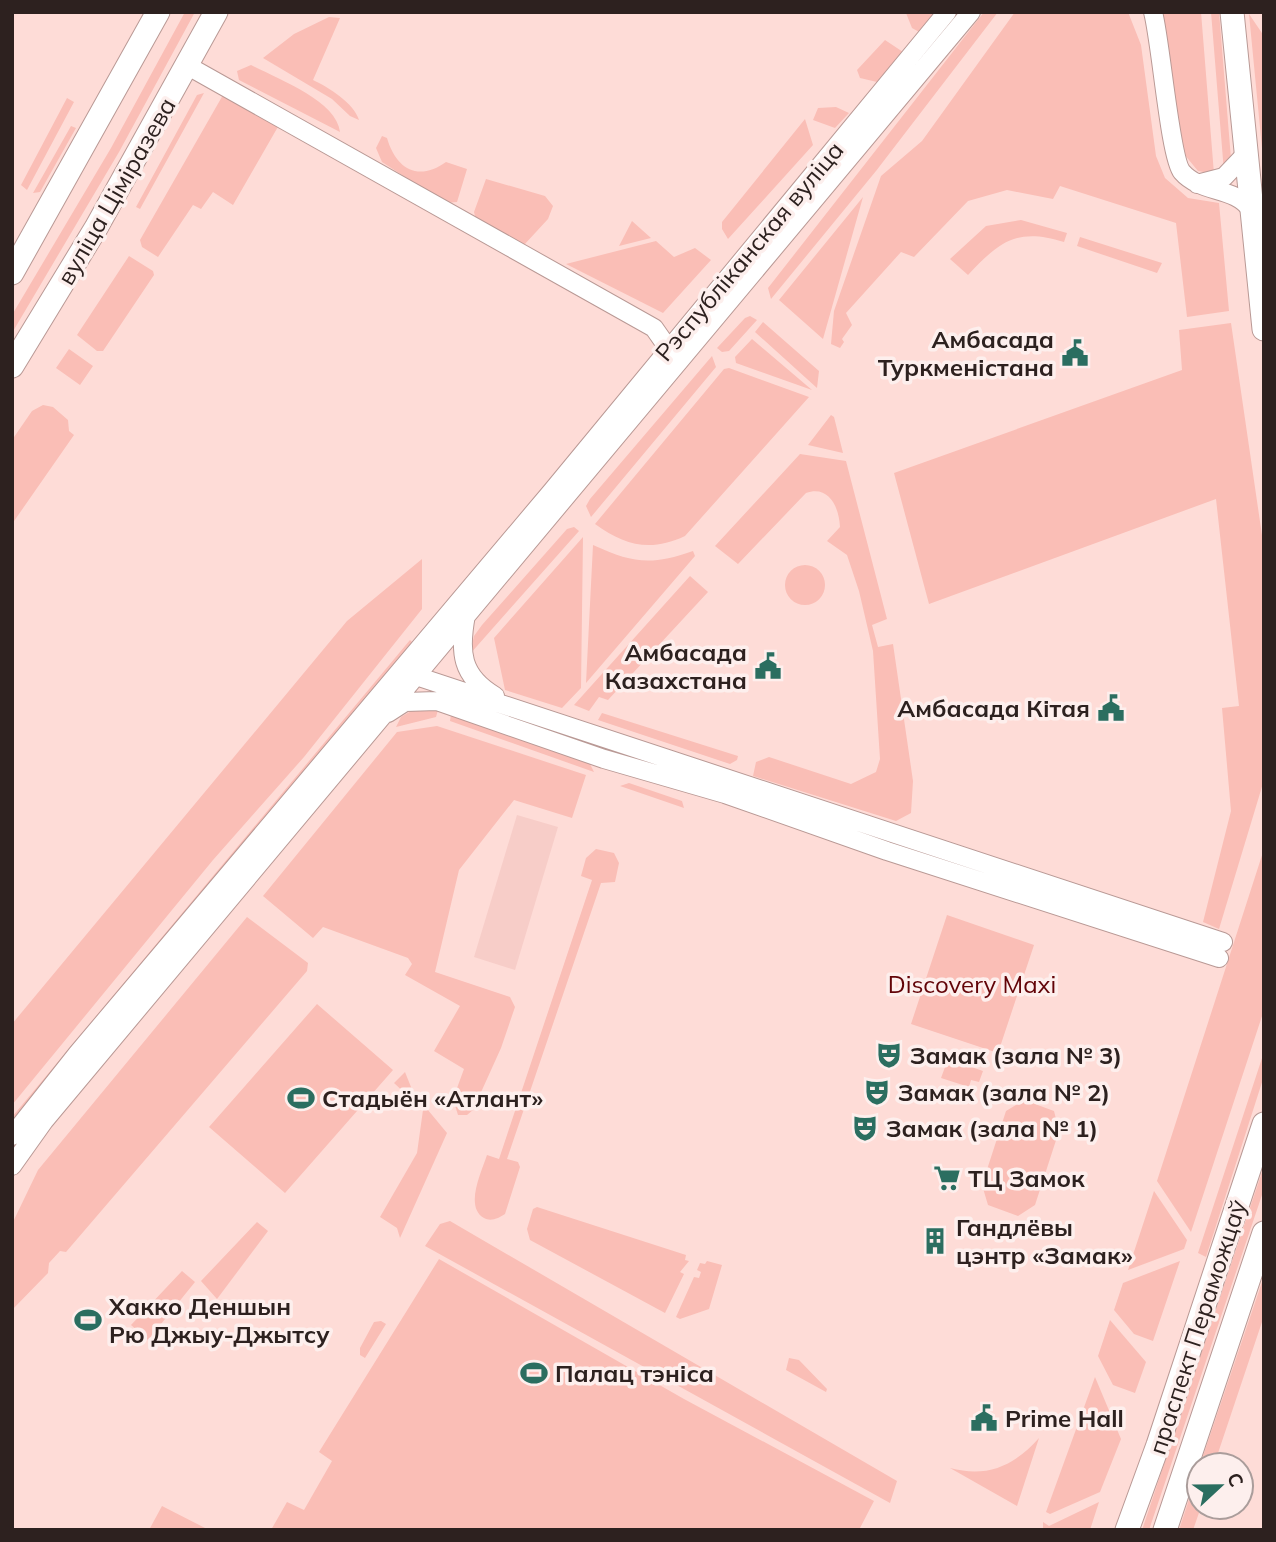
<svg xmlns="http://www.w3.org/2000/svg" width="1276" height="1542" viewBox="0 0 1276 1542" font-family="Mulish,sans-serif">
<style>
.built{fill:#f7cdc8}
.green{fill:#fabeb6}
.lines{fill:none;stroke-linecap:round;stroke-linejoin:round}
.minor-casing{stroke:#b99995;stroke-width:20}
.major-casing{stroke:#b99995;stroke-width:25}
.minor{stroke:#fff;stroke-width:18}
.major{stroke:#fff;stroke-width:23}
.labels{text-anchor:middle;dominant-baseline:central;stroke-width:7;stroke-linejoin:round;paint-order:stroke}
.street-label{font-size:24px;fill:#2d211f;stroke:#fdefed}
.poi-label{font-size:24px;font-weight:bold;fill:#2d211f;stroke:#fdefed;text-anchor:start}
.park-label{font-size:24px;fill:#620307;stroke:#fdefed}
</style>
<rect width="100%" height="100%" fill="#fedcd7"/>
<path class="built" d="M 517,815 L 558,827 L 515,970 L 474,957 Z"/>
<path class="green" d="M 185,12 L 195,12 L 119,152 L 12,333 L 12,315 L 111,148 Z
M 939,12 L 921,33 L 912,28 L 906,13 Z
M 984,12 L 998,12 L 876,171 L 771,299 L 768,288 Z
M 1015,12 L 1128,12 L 1141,45 L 1156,156 L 1165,178 L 1188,198 L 1219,203 L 1229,311 L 1187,317 L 1176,223 L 1060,186 L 1053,199 L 1007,190 L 968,201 L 914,257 L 901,252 L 846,313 L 852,325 L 842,339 L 844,342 L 840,348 L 831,344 L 834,311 L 881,176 L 922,141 Z
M 1152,12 L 1201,12 L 1214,174 L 1198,171 L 1184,154 L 1167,55 Z
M 1211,12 L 1219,12 L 1231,159 L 1224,172 Z
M 1249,14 L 1264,36 L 1264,169 Z
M 329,17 L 340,18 L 313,80 C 328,87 354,103 359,120 L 350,116 L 332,99 L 263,58 L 294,34 Z
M 885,40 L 903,52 L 877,82 L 860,78 L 857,70 Z
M 251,65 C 278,79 337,101 340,132 L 239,80 L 237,71 Z
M 204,93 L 140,209 L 136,207 L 197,95 Z
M 223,95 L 279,125 L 233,205 L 213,192 L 201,209 L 193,205 L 158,257 L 142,247 L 140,240 Z
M 67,98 L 74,102 L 27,190 L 21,185 Z
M 836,107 L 849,113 L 835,128 L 813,120 L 818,108 Z
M 805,119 L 813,145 L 728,239 L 722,229 L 722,222 Z
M 71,126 L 76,128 L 40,192 L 33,193 Z
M 382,136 L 387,138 C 396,169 418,182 446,162 L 467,169 L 457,202 L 445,203 L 382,162 L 376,148 Z
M 486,179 L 545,196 L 553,206 L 548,219 L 524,245 L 476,220 L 474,212 Z
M 863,197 L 823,339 L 779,300 Z
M 1021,220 L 1067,233 L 1064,242 C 1017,227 999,242 968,275 L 950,259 L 986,226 Z
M 632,221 L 651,238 L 619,246 Z
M 1080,237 L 1162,263 L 1157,273 L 1077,246 Z
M 656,241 L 674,257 L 695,248 L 711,260 L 663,313 L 566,264 Z
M 129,256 L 153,271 L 154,275 L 103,351 L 97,351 L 77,335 Z
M 750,316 L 757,320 L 729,351 L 722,352 L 717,348 L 745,318 Z
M 763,322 L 819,371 L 817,388 L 755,332 Z
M 1231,323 L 1264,549 L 1264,780 L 1219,929 L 1203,922 L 1231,811 L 1222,708 L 1239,706 L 1216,499 L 929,604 L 894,473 L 1182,370 L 1179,330 Z
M 752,339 L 812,390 L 736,363 L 735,357 Z
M 69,349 L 93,366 L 80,385 L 56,368 Z
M 712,356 L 716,367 L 591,517 L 586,506 L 590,499 Z
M 729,368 L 809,397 L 685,536 C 651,552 625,546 595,524 L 724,369 Z
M 43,405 L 53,407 L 68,420 L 69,431 L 74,435 L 12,524 L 12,440 L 32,411 Z
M 831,415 L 834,417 L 843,453 L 808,445 Z
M 800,454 L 846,461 L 887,619 L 872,625 L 878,647 L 893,644 L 913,781 L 911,813 L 896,821 L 753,776 L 756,762 L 769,757 L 851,784 L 876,772 L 880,759 L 873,651 L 859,591 L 847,555 L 827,541 L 840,527 C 839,507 829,485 806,493 L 738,564 L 715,546 Z
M 574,527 L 579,531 L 470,654 L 474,636 L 482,625 L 567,529 Z
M 583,537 L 581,688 L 562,708 L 505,690 L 494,638 Z
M 593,545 C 633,563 650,566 693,551 L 695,556 L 586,683 Z
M 422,559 L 422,609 L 304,757 L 213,860 L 12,1105 L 12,1024 L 347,621 Z
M785 585a20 20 0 1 1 40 0a20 20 0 1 1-40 0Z
M 690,576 L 708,592 L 608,700 L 599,697 L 589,711 L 574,705 Z
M 410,640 L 414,644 L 12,1125 L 12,1117 Z
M 416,708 L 438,710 L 436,717 L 396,727 L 401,717 Z
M 602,713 L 738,756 L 737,760 L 730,764 L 598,720 Z
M 451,714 L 590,764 L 594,772 L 450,721 Z
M 437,726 L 586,775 L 572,818 L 514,800 L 459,870 L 435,972 L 510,997 L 515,1007 L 501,1048 L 473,1110 L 467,1115 L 458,1115 L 453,1099 L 464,1069 L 434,1051 L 460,1006 L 405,975 L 412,964 L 408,958 L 323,927 L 313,938 L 263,896 L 397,732 Z
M 629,783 L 682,801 L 684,808 L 620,786 Z
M 596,849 L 614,853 L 619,863 L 615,882 L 601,883 L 507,1159 L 518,1162 L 520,1167 L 505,1214 C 499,1218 491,1222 484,1218 C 464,1207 482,1171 487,1155 L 499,1159 L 592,880 L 581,876 L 586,858 Z
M 1264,849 L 1264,1010 L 1191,1232 L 1157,1181 Z
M 947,915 L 1034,945 L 998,1053 L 911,1024 Z
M 247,917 L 308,963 L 307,971 L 66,1252 L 60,1251 L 49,1263 L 48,1273 L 12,1310 L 12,1224 L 38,1170 Z
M 317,1004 L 393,1070 L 285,1193 L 209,1127 Z
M 1264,1052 L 1264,1076 L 1206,1257 L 1198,1253 Z
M 948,1059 L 983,1071 L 979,1082 L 971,1080 L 969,1087 L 941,1078 Z
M 405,1072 L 413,1092 L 447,1133 L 400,1238 L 397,1228 L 380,1217 L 417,1153 L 423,1110 L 394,1083 Z
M 1024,1100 L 1054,1111 L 1059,1131 L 1035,1205 L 1018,1216 L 988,1205 L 982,1185 L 1006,1111 Z
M 1264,1166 L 1264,1189 L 1149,1530 L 1142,1530 Z
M 1154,1191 L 1187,1240 L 1184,1249 L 1128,1270 Z
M 537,1207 L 686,1255 L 685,1260 L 689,1261 L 680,1272 L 684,1274 L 665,1313 L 530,1240 L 527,1229 L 533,1209 Z
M 450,1221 L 897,1481 L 890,1503 L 425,1246 L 440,1224 Z
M 257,1222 L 268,1231 L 217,1299 L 201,1281 Z
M 439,1259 L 684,1399 L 874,1501 L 860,1528 L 862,1530 L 271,1530 L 287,1502 L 304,1510 L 332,1461 L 319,1452 Z
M 707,1261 L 722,1265 L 709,1309 L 680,1319 L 676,1317 L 694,1277 L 699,1278 L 701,1272 L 697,1270 L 700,1263 L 705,1264 Z
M 1180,1261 L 1153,1341 L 1134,1334 L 1114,1310 L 1123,1283 Z
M 182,1271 L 195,1282 L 148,1340 L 131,1325 Z
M 1264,1276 L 1264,1316 L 1214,1465 L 1200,1465 Z
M 1110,1320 L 1146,1362 L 1135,1393 L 1113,1385 L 1098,1356 Z
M 381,1321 L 386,1324 L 365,1358 L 360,1355 L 360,1348 L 374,1322 Z
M 789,1358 L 799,1360 L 827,1389 L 826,1392 L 786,1370 Z
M 1095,1377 L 1121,1439 L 1100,1492 L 1050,1514 L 1046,1512 Z
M 1039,1438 L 1017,1506 L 950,1468 C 987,1478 1014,1466 1039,1438 Z
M 1199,1469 L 1201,1507 L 1193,1530 L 1179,1530 Z
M 1099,1502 L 1090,1530 L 1043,1529 L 1043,1522 L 1049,1526 Z
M 162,1506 L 209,1530 L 149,1530 Z"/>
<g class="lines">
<defs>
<path id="minor" d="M 1153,12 C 1161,42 1170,158 1182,172 C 1201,194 1235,186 1251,210
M 188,66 L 654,328 L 668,348
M 1197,184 L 1224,177 L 1245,155
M 466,615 C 459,652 461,676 495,696
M 404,672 L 1223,942
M 388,713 L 405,702 L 437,701 L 604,759 L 725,794 L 887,851 L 1219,958
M 12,1136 L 77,1054 L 552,491 L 947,12
M 12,1166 L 44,1121 L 971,12"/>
<path id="major" d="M 1232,12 L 1264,329
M 12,273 L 158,12
M 12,366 L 96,228 L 216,12
M 1127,1530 L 1158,1445 L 1264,1124
M 1165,1530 L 1264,1233"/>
</defs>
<use href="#minor" class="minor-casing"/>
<use href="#major" class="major-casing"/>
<use href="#minor" class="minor"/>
<use href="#major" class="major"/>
</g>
<defs>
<symbol id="civic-bare" viewBox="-9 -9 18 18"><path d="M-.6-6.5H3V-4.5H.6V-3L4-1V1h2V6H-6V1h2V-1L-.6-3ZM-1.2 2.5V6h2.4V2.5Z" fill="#2b6e60" stroke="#fdefed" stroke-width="2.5" paint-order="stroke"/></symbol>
<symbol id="theatre-bare" viewBox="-9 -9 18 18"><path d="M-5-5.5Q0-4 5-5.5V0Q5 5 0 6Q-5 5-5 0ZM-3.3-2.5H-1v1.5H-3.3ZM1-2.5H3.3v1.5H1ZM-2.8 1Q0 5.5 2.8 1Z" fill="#2b6e60" stroke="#fdefed" stroke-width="2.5" paint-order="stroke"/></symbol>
<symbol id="stadium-bare" viewBox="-9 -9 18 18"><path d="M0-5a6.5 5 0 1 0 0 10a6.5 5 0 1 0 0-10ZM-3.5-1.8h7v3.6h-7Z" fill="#2b6e60" stroke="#fdefed" stroke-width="2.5" paint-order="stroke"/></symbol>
<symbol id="supermarket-bare" viewBox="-9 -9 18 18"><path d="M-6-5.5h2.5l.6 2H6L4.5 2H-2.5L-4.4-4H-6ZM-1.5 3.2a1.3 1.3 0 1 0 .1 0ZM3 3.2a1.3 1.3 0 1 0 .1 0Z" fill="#2b6e60" stroke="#fdefed" stroke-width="2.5" paint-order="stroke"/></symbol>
<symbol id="building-bare" viewBox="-9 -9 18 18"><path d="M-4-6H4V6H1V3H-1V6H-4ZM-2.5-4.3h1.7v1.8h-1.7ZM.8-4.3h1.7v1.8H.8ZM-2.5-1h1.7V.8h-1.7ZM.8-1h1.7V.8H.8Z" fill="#2b6e60" stroke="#fdefed" stroke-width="2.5" paint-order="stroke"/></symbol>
</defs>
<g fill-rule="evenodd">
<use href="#civic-bare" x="1056" y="334" width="38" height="38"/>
<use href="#civic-bare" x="749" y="647" width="38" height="38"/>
<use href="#civic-bare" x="1092" y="689" width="38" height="38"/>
<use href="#theatre-bare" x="870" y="1036" width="38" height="38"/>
<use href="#theatre-bare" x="858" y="1073" width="38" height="38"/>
<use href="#stadium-bare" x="282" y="1079" width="38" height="38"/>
<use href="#theatre-bare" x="846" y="1109" width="38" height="38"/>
<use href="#supermarket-bare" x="928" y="1159" width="38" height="38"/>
<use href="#building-bare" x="916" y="1222" width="38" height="38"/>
<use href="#stadium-bare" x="69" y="1301" width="38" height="38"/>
<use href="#stadium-bare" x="515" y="1354" width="38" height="38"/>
<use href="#civic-bare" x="965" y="1399" width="38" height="38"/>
</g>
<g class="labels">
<g class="street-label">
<text transform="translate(116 191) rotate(-60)">вуліца Ціміразева</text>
<text transform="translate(749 251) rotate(-50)">Рэспубліканская вуліца</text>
<text transform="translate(1197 1327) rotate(-72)">праспект Пераможцаў</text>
</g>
<g class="poi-label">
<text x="1054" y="339" text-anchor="end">Амбасада<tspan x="1054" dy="28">Туркменістана</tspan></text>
<text x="747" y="652" text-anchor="end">Амбасада<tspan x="747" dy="28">Казахстана</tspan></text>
<text x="1090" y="708" text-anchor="end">Амбасада Кітая</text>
<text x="910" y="1055">Замак (зала № 3)</text>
<text x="898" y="1092">Замак (зала № 2)</text>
<text x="322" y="1098">Стадыён «Атлант»</text>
<text x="886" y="1128">Замак (зала № 1)</text>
<text x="968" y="1178">ТЦ Замок</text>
<text x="956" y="1227">Гандлёвы<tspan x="956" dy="28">цэнтр «Замак»</tspan></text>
<text x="109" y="1306">Хакко Деншын<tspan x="109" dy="28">Рю Джыу-Джытсу</tspan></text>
<text x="555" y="1373">Палац тэніса</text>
<text x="1005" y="1418">Prime Hall</text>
</g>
<g class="park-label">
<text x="972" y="984">Discovery Maxi</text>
</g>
</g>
<rect width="1276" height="1542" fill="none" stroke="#2d211f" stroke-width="28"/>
<g transform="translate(1220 1486) rotate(68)"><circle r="33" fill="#fdefed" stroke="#aa9d9b" stroke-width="2"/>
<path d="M0-5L12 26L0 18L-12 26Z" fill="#2b6e60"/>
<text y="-10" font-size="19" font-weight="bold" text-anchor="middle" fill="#2d211f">С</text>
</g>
</svg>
